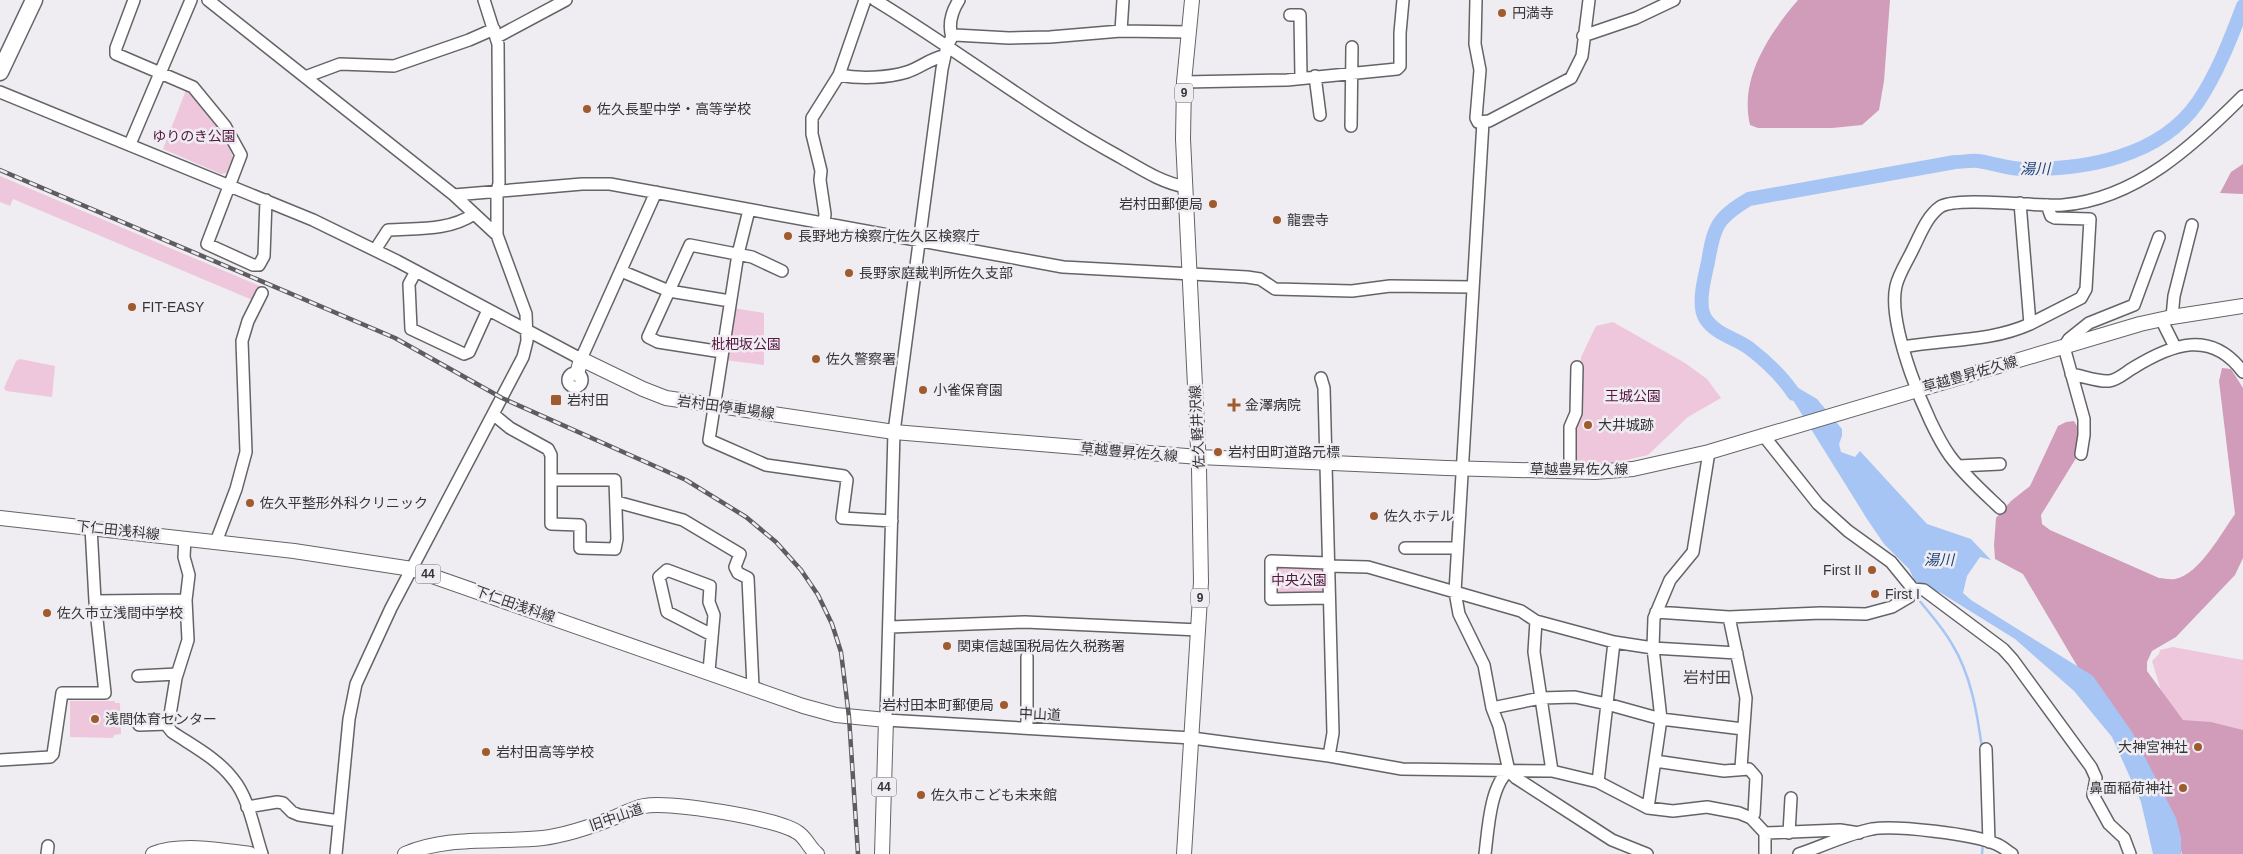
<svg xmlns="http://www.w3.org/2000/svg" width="2243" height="854" viewBox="0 0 2243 854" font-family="Helvetica,'Noto Sans JP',sans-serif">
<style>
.green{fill:#efc7dc}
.forest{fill:#d19cb9}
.water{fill:#a7c5f4}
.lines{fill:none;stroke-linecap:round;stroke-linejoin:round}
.stream{stroke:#a7c5f4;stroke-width:2.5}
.river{stroke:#a7c5f4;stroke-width:14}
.minor-casing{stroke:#646366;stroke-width:14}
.major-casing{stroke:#646366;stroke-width:16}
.highway-casing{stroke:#646366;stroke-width:19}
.minor{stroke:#fff;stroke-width:11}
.major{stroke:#fff;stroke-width:14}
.highway{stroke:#fff;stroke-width:16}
.rail-casing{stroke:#5d5c5f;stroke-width:4.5}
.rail{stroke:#efedf2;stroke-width:2.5;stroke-dasharray:8;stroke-linecap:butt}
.poi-dot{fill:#9f5a2e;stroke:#efedf2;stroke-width:2}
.labels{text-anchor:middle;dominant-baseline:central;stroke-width:5;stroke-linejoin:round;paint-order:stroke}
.shield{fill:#efedf2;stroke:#6d6c6e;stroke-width:1}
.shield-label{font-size:12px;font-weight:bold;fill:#353436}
.poi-label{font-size:14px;fill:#353436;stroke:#efedf2;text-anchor:start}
.park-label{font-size:14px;fill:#56173f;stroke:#efedf2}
.street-label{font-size:14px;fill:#353436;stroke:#efedf2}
.water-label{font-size:15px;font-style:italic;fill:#1e427a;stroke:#efedf2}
.quarter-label{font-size:16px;fill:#434245;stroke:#efedf2}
</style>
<rect width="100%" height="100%" fill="#efedf2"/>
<path class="green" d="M 186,90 L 190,92 C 206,113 226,133 233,158 L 227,173 L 221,174 L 163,149 Z
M 0,176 L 260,286 L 255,297 L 250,299 L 13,199 L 10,206 L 0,202 Z
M 733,308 L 764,313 L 764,365 L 725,360 Z
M 1613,322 L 1685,363 L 1707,379 L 1721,398 L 1688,417 L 1648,455 L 1610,464 L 1575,464 L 1572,433 L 1578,414 L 1581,357 L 1596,326 Z
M 20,359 L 55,366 L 52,397 L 6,391 L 4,388 L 16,361 Z
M 1274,564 L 1324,565 L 1324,596 L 1274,597 Z
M 2173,647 L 2243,660 L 2243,854 L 2164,701 L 2152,661 L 2159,654 L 2160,650 Z
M 70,701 L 115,701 L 115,703 L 120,703 L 121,734 L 114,735 L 113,738 L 70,737 Z"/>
<path class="forest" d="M 1798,0 L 1890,0 L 1884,81 L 1879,110 L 1862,125 L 1832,128 L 1758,128 L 1750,125 C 1739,78 1769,34 1798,0 Z
M 2243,164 L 2243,194 L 2220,193 L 2231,172 Z
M 2222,368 L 2231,369 L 2243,388 L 2243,558 L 2235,575 L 2176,637 L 2152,651 L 2147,662 L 2147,671 L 2183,720 L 2211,722 L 2243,730 L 2243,854 L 2182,854 L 2172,817 L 2079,669 L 2023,574 L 1995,559 L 1994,545 L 1996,518 L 2011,501 L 2030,486 L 2058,426 L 2066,422 L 2074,421 L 2082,435 L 2078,455 L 2041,515 L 2042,524 L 2050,530 L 2159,578 C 2164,578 2170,580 2175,579 C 2199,575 2222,532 2235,514 L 2219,381 Z"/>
<path class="water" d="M 1778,376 L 1817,399 L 1842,429 L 1842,436 L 1839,444 L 1841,452 L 1855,457 L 1860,451 L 1927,524 L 1971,539 L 1991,560 L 1980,557 L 1967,576 L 1963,593 L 1971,600 L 2093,676 L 2132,732 L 2176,818 L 2181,837 L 2181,854 L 2153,854 L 2141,802 L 2112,737 L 2074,691 L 2015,639 L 1941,593 L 1915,581 L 1909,569 L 1884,544 L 1867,519 Z"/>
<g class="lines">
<path class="stream" d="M 1919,600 C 1930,614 1943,628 1952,644 C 1971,675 1977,712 1982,748
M 1982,854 L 1983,843"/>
<path class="river" d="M 1794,394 C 1782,376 1766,361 1749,348 C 1735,338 1715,334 1705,318 C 1697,304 1705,276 1708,262 C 1714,226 1717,218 1749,199 L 1955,162 C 1963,162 1971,160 1978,161 C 1993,163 2008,169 2023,169 C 2085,170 2160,157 2198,102 C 2217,74 2231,38 2243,6"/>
<defs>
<path id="minor" d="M 134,0 L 116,48 L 116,54 L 193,87 L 225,126 L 241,155 L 207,244 L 253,265 L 259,265 L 264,256 L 266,200
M 208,0 L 454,195 L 497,235 L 526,314 L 527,341 L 523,357 L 391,608 L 356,684 L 349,719 L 336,854
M 484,0 L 498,44 L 499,183 L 497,191 L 497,235
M 875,0 C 958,50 1035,111 1120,157 C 1141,169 1162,183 1186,187
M 1476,0 L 1475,44 L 1480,70 L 1476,118 L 1478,122 L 1489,121 L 1571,78 L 1582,56 L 1589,0
M 1290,15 L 1300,15 L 1301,78
M 1121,31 L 1123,0
M 1189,32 L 1121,31 L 1050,37 L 1009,38 L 955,35 L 952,37 L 947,46 L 942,69 L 894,432 L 886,720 L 1192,738 L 1329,756 L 1402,769 L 1552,771
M 1583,36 L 1636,18 L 1674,0
M 497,37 L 566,0
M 952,37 C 948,24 952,11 959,0
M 839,75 C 860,79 887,78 907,72 C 920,68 931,58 944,56
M 1315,76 L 1320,115
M 305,77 L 340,64 L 394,66 L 469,40 L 494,29
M 1184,82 L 1287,80 L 1397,69 L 1400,66 L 1400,33 L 1403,0
M 0,92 L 313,220 L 397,261 L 581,359 L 656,192
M 1483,122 L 1455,592 L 1459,614 L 1484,665 L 1492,708 L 1499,726 L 1509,771 L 1516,778 L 1612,840 L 1647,854
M 1351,126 L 1352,47
M 130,144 L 191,0
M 454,195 L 582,184 L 610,184 L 1063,267 L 1247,277 L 1260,279 L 1275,289 L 1352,291 L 1390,286 L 1472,287
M 749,210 L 738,254 L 709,440 L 766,465 L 844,476 L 847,480 L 842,518 L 892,521
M 824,223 L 825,214 L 820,180 L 821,171 L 812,134 L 812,118 L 839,75 L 865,0
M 375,250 L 388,230 C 417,228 449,231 474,214
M 416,271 L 409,284 L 411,329 L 464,354 L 469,352 L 488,310
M 621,271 L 669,291 L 730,301
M 2172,317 L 2174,296 L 2192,225
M 2161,319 L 2175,347
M 2030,324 L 2081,298 L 2086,289 L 2090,219 L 2055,218 L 2051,216 L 2047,205
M 1903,347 C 1946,339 1990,342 2030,324 L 2020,203
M 722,352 L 658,342 L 648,337 L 690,245 L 752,257 L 782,271
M568 380a7 7 0 1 1 14 0a7 7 0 1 1-14 0Z
M 2071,374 C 2083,376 2098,382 2109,381 C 2118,380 2126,372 2133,368 C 2172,344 2211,329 2243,372
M 1321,378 L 1324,388 C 1328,503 1331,618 1333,733 L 1329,756
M 493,414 L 510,428 L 548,449 L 551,455 L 551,524 L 580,525 L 580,548 L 615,549 L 617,539 L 615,480 L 551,480
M 1763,435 L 1818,504 L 1848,531 L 1891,562 L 1913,589
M 2081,454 L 2084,435 L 2084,419 L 2064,347 L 2069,339 L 2089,323 L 2134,305 L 2159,237
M 1958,466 L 2000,464
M 1570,471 L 1570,427 L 1576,413 L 1577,367
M 617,502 L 683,520 L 740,554 L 735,567 L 738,573 L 748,578 L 753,687
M 2000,508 C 1982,491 1965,476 1950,456 C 1927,424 1887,325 1896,286 C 1899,273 1908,260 1913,249 C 1920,235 1927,216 1940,207 C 1956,196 2039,207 2063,205 C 2136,199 2194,145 2243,96
M 185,538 L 184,557 L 189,575 L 186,600 L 188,640 L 176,678 L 168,727 L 172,732 C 193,746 218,759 233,779 C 249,798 254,830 262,854
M 216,542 L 236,489 L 246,452 L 242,341 L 248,321 L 262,293
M 1405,548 L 1457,548
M 1328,563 L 1271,561 L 1271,599 L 1329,598
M 1328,566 L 1368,567 L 1521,611 L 1536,621 L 1534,652 L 1552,771 L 1598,782 L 1648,808 L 1673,811 L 1707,807 L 1739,813 L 1751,818 L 1765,833 L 1840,830 L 1859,833
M 1913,589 L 1924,590 L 2003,649 L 2013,660 L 2091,767 L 2096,778 L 2093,795 L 2109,824 L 2124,838 L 2130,854
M 95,601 L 186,600
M 1656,612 L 1729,617 L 1821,613 L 1866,614 L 1892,607 L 1909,597 L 1913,589
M 1729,617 L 1746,698 L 1741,768
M 1536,621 L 1614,642 L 1653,648 L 1737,653
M 890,627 L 1025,622 L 1199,630
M 1027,657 L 1027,728
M 709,671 L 714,615 L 709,602 L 710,586 L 667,570 L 659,577 L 667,612 L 712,635
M 138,676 L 177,674
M 1492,708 L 1541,698 L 1575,697 L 1607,704 L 1614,642
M 139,725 L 168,724
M 1986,749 L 1989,842
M 0,760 L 50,757 L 53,754 L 62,693 L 105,693 L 95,601 L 91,527
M 1655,761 L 1724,771 L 1749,769 L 1756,777 L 1754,814 L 1751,818
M 1598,782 L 1607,704 L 1661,719 L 1653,648 L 1654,618 L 1670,580 L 1693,552 L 1709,452
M 247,807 L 277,802 L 283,803 L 292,812 L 299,815 L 339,821
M 1648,808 L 1661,719 L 1743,729
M 1789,833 L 1791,798
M 47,854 L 48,846
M 1485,854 C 1488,831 1490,785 1509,771
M 1765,854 L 1765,833
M 1799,854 C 1823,846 1847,834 1872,829 C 1895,825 1974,834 1996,844 C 2002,846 2007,851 2012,854"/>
<path id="major" d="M 577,374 L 581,359 L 643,389 L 666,398 L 894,432 L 1124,451 L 1199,457 L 1446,468 L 1595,472 L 1633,469 L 1709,452 L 2140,324 L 2172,317 L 2243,306
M 0,518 L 294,551 L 412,569 L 803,706 L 836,715 L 886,720 L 882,854
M 153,854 C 181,843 221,850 250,854
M 405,854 C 449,835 496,843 543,838 C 567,835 590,827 613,818 C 623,814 633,808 644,806 C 670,801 775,818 797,832 C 806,837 809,848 817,854
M 1184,854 L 1201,582 L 1199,468 L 1183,139 L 1184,82 L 1192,0"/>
<path id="highway" d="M 0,72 L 34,0"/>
</defs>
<use href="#minor" class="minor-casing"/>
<use href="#major" class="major-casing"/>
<use href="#highway" class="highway-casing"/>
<use href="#minor" class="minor"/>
<use href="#major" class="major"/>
<use href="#highway" class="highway"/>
<defs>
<path id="rail" d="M 0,170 L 395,338 L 502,398 L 686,480 L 746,517 L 776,542 L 801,570 L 818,595 L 832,624 L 841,652 L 849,717 L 858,854"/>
</defs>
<use href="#rail" class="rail-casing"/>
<use href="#rail" class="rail"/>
</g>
<g class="poi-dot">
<circle cx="1502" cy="13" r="5"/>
<circle cx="587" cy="109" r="5"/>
<circle cx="1213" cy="204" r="5"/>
<circle cx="1277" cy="220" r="5"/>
<circle cx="788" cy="236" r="5"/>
<circle cx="849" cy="273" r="5"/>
<circle cx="132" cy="307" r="5"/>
<circle cx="816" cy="359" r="5"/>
<circle cx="923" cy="390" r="5"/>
<rect x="550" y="394" width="12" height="12" rx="2.5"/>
<path d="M1231.5 397.5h5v5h5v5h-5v5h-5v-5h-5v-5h5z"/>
<circle cx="1588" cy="425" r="5"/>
<circle cx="1218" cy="452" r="5"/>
<circle cx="250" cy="503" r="5"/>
<circle cx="1374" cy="516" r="5"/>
<circle cx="1872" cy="570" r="5"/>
<circle cx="1875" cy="594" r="5"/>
<circle cx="47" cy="613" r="5"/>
<circle cx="947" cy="646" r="5"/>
<circle cx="1004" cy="705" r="5"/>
<circle cx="95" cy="719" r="5"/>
<circle cx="2198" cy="747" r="5"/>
<circle cx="486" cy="752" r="5"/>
<circle cx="2183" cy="788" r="5"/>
<circle cx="921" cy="795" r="5"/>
</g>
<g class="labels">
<g class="shield">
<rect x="1175" y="83.5" width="18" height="19" rx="4"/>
<rect x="415.5" y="564.5" width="25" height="19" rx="4"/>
<rect x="1191" y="588.5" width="18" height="19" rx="4"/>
<rect x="871.5" y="777.5" width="25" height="19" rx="4"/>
</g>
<g class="shield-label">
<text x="1184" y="93">9</text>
<text x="428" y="574">44</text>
<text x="1200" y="598">9</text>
<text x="884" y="787">44</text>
</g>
<g class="poi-label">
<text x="1512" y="13">円満寺</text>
<text x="597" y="109">佐久長聖中学・高等学校</text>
<text x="1203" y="204" text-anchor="end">岩村田郵便局</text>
<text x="1287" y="220">龍雲寺</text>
<text x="798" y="236">長野地方検察庁佐久区検察庁</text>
<text x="859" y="273">長野家庭裁判所佐久支部</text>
<text x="142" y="307">FIT-EASY</text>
<text x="826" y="359">佐久警察署</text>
<text x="933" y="390">小雀保育園</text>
<text x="567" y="400">岩村田</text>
<text x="1245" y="405">金澤病院</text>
<text x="1598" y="425">大井城跡</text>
<text x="1228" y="452">岩村田町道路元標</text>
<text x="260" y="503">佐久平整形外科クリニック</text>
<text x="1384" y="516">佐久ホテル</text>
<text x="1862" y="570" text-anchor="end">First II</text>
<text x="1885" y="594">First I</text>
<text x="57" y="613">佐久市立浅間中学校</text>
<text x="957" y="646">関東信越国税局佐久税務署</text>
<text x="994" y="705" text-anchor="end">岩村田本町郵便局</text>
<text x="105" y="719">浅間体育センター</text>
<text x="2188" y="747" text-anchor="end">大神宮神社</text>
<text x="496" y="752">岩村田高等学校</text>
<text x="2173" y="788" text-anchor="end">鼻面稲荷神社</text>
<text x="931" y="795">佐久市こども未来館</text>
</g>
<g class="park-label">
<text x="194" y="136">ゆりのき公園</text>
<text x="746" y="344">枇杷坂公園</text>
<text x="1633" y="396">王城公園</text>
<text x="1299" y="580">中央公園</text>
</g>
<g class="street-label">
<text transform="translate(1970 374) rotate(-16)">草越豊昇佐久線</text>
<text transform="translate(726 407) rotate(8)">岩村田停車場線</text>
<text transform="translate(1197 427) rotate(-93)">佐久軽井沢線</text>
<text transform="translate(1129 452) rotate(5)">草越豊昇佐久線</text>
<text x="1579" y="469">草越豊昇佐久線</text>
<text transform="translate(118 530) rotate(6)">下仁田浅科線</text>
<text transform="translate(515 604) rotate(19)">下仁田浅科線</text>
<text transform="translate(1040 714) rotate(3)">中山道</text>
<text transform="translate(616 817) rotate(-19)">旧中山道</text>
</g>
<g class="water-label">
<text x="2035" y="168">湯川</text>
<text x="1939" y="559">湯川</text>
</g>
<g class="quarter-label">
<text x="1707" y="677">岩村田</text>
</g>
</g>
</svg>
